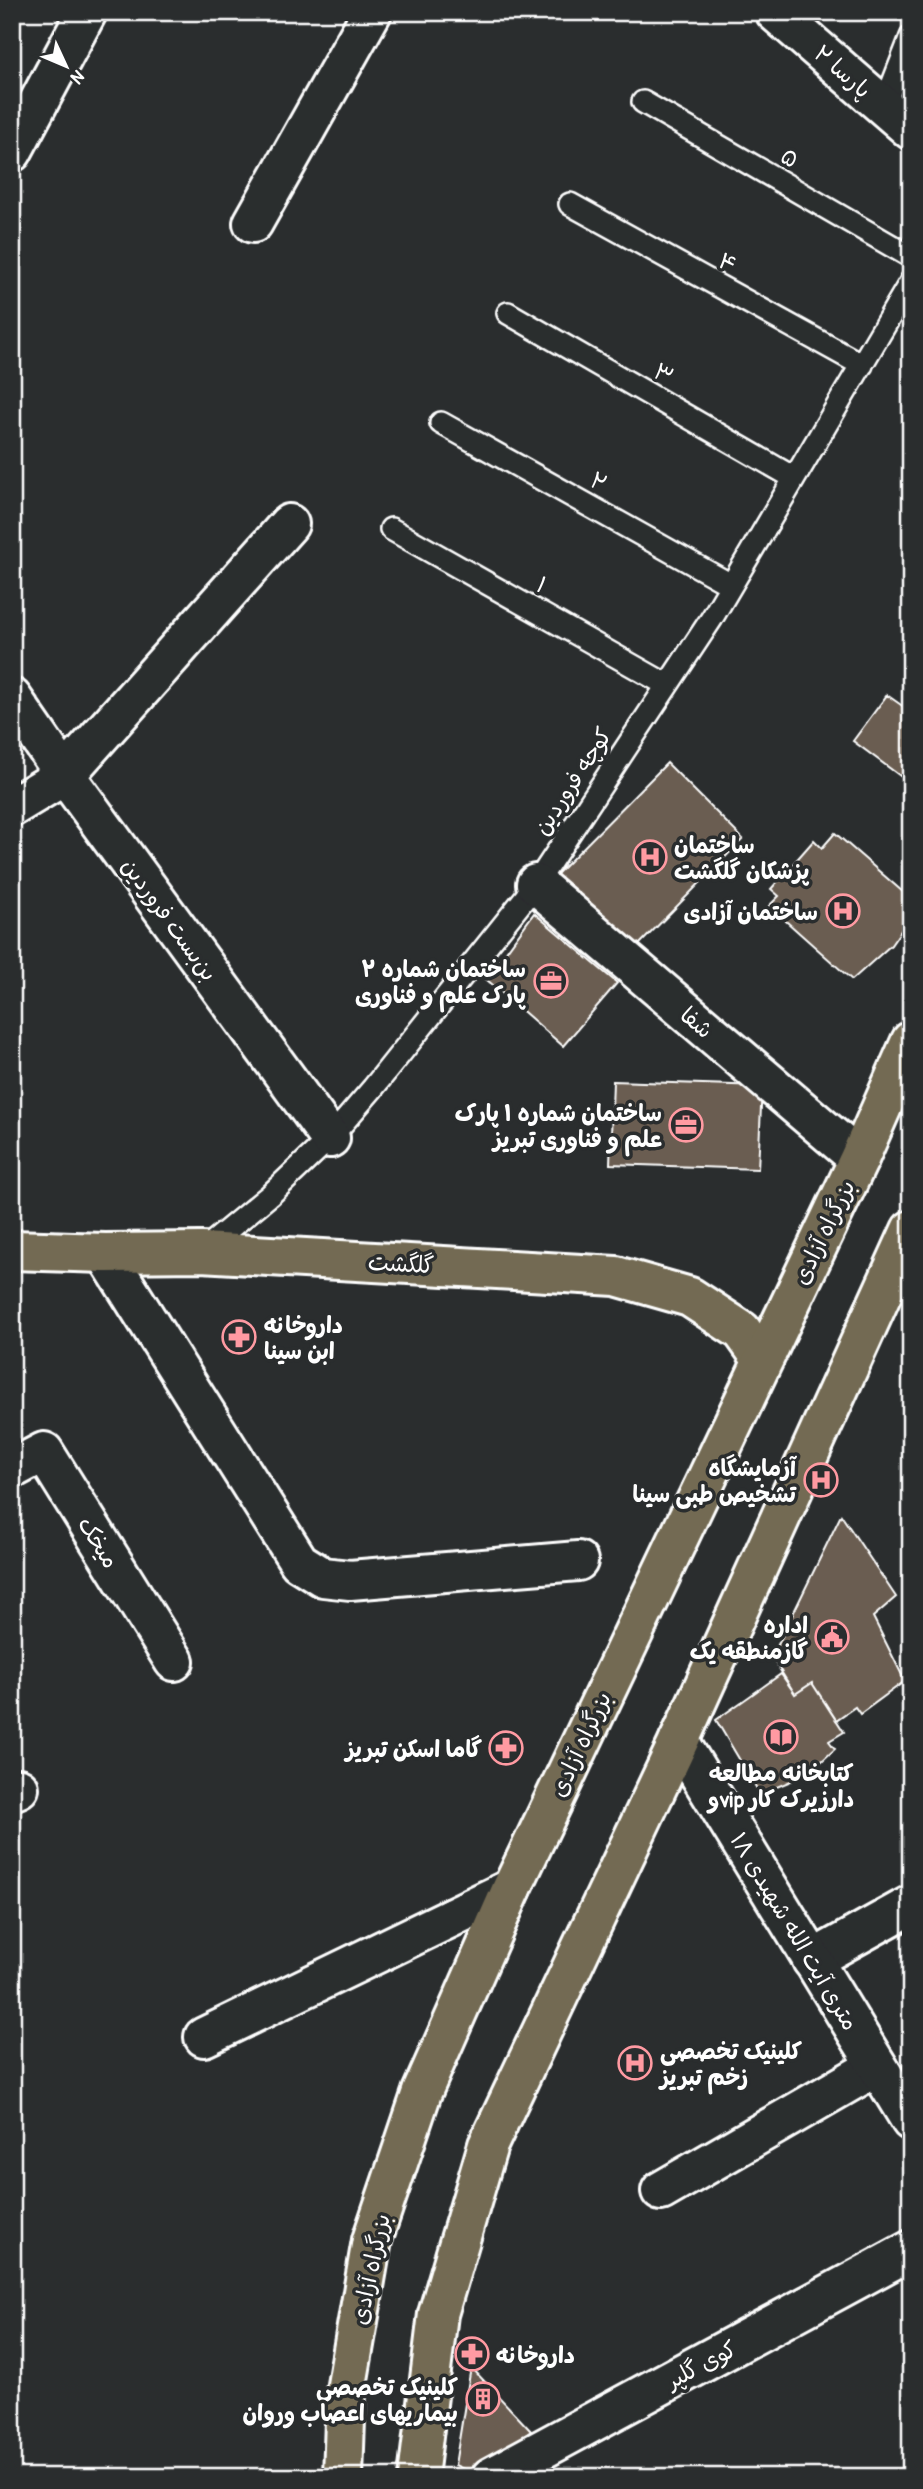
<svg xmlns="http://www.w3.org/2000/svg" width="923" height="2489" viewBox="0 0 923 2489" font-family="'Patrick Hand','Playpen Sans Arabic',sans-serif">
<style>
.building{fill:#6a5d51;stroke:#fff;stroke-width:2}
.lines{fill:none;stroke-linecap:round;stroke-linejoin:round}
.lane-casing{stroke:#fff;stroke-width:26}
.street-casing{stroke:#fff;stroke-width:44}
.secondary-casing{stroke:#fff;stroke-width:44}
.primary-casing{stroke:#fff;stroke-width:44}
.highway-casing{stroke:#fff;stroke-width:44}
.lane{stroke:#2a2d2e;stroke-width:21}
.street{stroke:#2a2d2e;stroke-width:38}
.secondary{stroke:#2a2d2e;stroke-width:38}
.primary{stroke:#736b52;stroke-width:38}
.highway{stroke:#736b52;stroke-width:38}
.labels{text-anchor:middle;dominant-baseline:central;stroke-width:7;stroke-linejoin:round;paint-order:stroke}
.street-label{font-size:23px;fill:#fff;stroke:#2a2d2e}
.poi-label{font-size:23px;font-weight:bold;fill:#fff;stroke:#2a2d2e;text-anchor:end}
</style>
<rect width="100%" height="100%" fill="#2a2d2e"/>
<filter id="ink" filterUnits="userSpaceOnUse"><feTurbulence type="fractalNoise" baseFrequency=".0143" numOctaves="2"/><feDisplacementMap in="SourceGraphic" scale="14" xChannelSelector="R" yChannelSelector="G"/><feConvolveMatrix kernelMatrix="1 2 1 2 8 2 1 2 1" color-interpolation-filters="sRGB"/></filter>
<g filter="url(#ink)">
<path class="building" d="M 887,695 L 911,712 L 911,784 L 853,741 Z
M 667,763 L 743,839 L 633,951 L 556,875 Z
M 835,833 L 911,899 L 911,916 L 891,945 L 852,980 L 769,906 L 779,896 L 771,889 L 814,840 L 822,848 Z
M 534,913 L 617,983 L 563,1046 L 486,979 Z
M 613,1081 L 762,1086 L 758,1169 L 610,1164 Z
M 841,1515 L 896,1597 L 873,1617 L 905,1681 L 860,1714 L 855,1707 L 836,1720 L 812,1683 L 795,1694 L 772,1657 Z
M 781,1674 L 795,1694 L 812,1683 L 844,1732 L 829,1741 L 835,1749 L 808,1774 L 760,1794 L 716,1720 Z
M 471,2367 L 531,2431 L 475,2475 L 455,2465 Z"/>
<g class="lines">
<defs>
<path id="lane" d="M 643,102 L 911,257
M 884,106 L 911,37
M 570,204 L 862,365
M 508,313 L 794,478
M 441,423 L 731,585
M 391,529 L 667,685
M 201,1252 L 270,1195 L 330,1138 L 373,1088 L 536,884 L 712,618 L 911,281"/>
<path id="street" d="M 775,12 L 911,130
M 12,152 L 87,12
M 253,223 L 372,12
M 12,698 L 65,775 L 330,1138
M 12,807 L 65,775 L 289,524
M 536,884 L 859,1159
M 105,1253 L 299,1562 L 323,1577 L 350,1580 L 578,1561
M 12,1469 L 44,1452 L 174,1661
M 12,1791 L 19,1788
M 812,1960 L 911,1905
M 204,2037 L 512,1888
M 661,2191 L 877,2066
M 491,2477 L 911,2250"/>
<path id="secondary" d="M 679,1741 L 911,2121"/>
<path id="primary" d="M 12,1250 L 105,1253 L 201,1252 L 616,1276 L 690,1297 L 742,1331 L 762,1359"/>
<path id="highway" d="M 343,2477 L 346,2391 L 372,2240 L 422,2092 L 512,1888 L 859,1159 L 911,1041
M 418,2477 L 438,2314 L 488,2145 L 679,1741 L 911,1230"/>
</defs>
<use href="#lane" class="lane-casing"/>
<use href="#street" class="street-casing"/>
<use href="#secondary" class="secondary-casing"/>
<use href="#primary" class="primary-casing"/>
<use href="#highway" class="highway-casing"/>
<use href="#lane" class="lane"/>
<use href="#street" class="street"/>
<use href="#secondary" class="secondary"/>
<use href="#primary" class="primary"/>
<use href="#highway" class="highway"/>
</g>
</g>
<defs>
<symbol id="hospital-ring" viewBox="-11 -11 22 22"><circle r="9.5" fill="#2a2d2e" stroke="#ff9aa2" stroke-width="1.5"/><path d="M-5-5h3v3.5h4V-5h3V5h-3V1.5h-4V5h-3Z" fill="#ff9aa2"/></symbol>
<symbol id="office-ring" viewBox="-11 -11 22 22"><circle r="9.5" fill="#2a2d2e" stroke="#ff9aa2" stroke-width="1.5"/><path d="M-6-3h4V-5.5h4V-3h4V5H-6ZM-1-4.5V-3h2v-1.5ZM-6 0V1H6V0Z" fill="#ff9aa2"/></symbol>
<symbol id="pharmacy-ring" viewBox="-11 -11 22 22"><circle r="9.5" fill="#2a2d2e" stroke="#ff9aa2" stroke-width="1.5"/><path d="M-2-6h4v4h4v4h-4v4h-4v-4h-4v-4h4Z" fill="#ff9aa2"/></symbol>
<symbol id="civic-ring" viewBox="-11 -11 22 22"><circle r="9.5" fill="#2a2d2e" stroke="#ff9aa2" stroke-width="1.5"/><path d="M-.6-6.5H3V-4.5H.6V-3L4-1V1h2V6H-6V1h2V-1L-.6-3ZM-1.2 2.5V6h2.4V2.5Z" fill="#ff9aa2"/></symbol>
<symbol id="library-ring" viewBox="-11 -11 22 22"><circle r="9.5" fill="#2a2d2e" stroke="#ff9aa2" stroke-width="1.5"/><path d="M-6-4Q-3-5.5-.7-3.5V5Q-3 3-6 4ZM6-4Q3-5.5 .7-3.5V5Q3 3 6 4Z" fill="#ff9aa2"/></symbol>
<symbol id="building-ring" viewBox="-11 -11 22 22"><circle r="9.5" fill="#2a2d2e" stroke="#ff9aa2" stroke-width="1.5"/><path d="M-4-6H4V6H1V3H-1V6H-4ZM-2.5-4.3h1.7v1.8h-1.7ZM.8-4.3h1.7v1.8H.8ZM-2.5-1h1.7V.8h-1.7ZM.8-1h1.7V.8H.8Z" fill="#ff9aa2"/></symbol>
</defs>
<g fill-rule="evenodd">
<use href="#hospital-ring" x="631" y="838" width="38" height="38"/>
<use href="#hospital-ring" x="824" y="892" width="38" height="38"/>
<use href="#office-ring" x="532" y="962" width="38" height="38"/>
<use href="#office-ring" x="667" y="1106" width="38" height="38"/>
<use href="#pharmacy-ring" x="220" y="1318" width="38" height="38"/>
<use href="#hospital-ring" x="802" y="1461" width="38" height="38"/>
<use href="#civic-ring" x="813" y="1618" width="38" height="38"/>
<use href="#library-ring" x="762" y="1718" width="38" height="38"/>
<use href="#pharmacy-ring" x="487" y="1729" width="38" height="38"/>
<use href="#hospital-ring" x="616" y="2044" width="38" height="38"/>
<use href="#pharmacy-ring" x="453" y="2335" width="38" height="38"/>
<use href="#building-ring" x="464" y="2380" width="38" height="38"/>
</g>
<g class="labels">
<g class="street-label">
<text transform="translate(843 71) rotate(41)">پارسا ۲</text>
<text transform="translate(790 157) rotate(30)">۵</text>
<text transform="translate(728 262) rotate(29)">۴</text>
<text transform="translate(664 373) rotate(30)">۳</text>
<text transform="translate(599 481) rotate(29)">۲</text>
<text transform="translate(542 584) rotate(29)">۱</text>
<text transform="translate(572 781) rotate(-57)">کوچه فروردین</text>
<text transform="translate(170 919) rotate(54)">بن‌بست فروردین</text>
<text transform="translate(697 1022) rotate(40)">شفا</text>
<text transform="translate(823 1232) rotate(-64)">بزرگراه آزادی</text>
<text transform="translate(401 1263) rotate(3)">گلگشت</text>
<text transform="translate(99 1542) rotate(58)">میخک</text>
<text transform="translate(580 1744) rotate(-65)">بزرگراه آزادی</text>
<text transform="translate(795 1931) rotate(59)">۱۸ متری آیت الله شهیدی</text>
<text transform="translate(370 2269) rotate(-78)">بزرگراه آزادی</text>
<text transform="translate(701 2364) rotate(-28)">کوی گلپر</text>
</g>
<g class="poi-label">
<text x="674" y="844" text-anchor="start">ساختمان<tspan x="674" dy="26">پزشکان گلگشت</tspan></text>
<text x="818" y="911">ساختمان آزادی</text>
<text x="526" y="968">ساختمان شماره ۲<tspan x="526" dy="26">پارک علم و فناوری</tspan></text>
<text x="662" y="1112">ساختمان شماره ۱ پارک<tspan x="662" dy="26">علم و فناوری تبریز</tspan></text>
<text x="264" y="1324" text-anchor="start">داروخانه<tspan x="264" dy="26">ابن سینا</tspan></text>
<text x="796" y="1467">آزمایشگاه<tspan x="796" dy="26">تشخیص طبی سینا</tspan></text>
<text x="808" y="1624">اداره<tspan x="808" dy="26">گازمنطقه یک</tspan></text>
<text x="482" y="1748">گاما اسکن تبریز</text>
<text x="781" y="1772" text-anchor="middle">کتابخانه مطالعه<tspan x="781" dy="26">وvip دارزیرک کار</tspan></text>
<text x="660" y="2050" text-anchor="start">کلینیک تخصصی<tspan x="660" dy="26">زخم تبریز</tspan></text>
<text x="496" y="2354" text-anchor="start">داروخانه</text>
<text x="458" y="2386">کلینیک تخصصی<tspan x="458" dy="26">بیماریهای اعصاب وروان</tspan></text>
</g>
</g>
<rect width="923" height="2489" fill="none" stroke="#2a2d2e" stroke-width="42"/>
<rect x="21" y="21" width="881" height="2447" fill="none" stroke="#fff" stroke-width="2.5" filter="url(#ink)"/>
<g transform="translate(66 66) rotate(134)" stroke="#2a2d2e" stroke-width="5" paint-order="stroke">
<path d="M0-5L12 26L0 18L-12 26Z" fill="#ffffff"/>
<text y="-10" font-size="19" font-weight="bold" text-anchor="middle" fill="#ffffff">N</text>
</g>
</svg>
